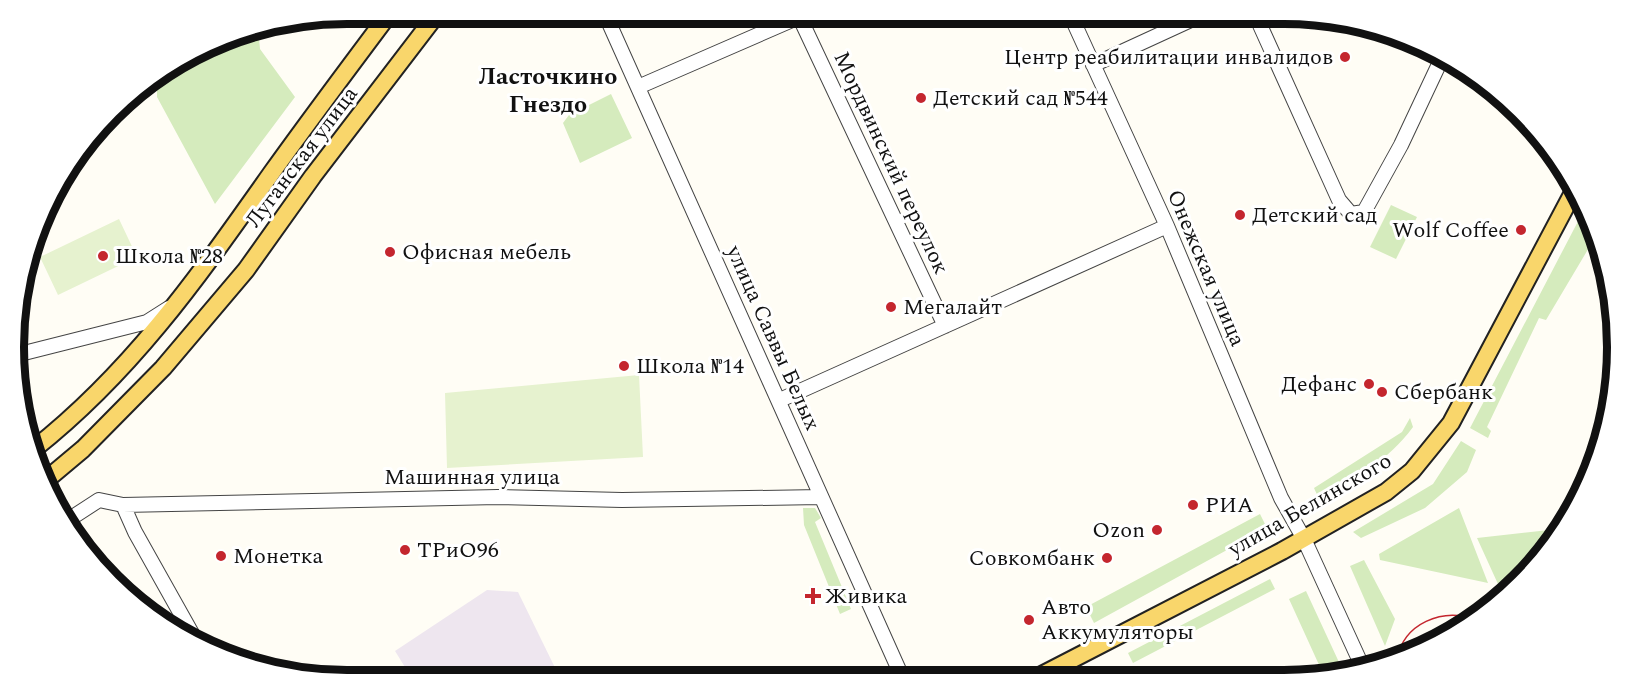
<svg xmlns="http://www.w3.org/2000/svg" width="1631" height="694" viewBox="0 0 1631 694" font-family="Spectral,serif">
<style>
.industrial{fill:#eee6ef}
.green{fill:#d5ebbd}
.pitch{fill:#e6f2cf}
.lines{fill:none;stroke-linecap:round;stroke-linejoin:round}
.minor-casing{stroke:#444;stroke-width:16}
.major-casing{stroke:#222;stroke-width:20}
.minor{stroke:#fff;stroke-width:14}
.major{stroke:#f9d66b;stroke-width:16}
.tram{stroke:#c4262e;stroke-width:1.5}
.poi-dot{fill:#c4262e;stroke:#fff;stroke-width:2}
.labels{text-anchor:middle;dominant-baseline:central;stroke-width:6;stroke-linejoin:round;paint-order:stroke}
.poi-label{font-size:22px;fill:#111;stroke:#fff;text-anchor:start}
.street-label{font-size:22px;fill:#111;stroke:#fff}
.neighbourhood-label{font-size:24px;font-weight:bold;fill:#111;stroke:#fff}
.rim{fill:none;stroke:#111;stroke-width:8}
</style>
<rect width="100%" height="100%" fill="#fffdf5"/>
<path class="industrial" d="M 487,590 L 518,592 L 561,680 L 413,680 L 395,651 Z"/>
<path class="green" d="M 258,28 L 260,49 L 295,97 L 215,204 L 157,97 L 157,91 L 150,83 L 239,31 Z
M 611,94 L 632,138 L 580,163 L 563,123 L 569,115 Z
M 1391,205 L 1417,217 L 1396,259 L 1370,247 Z
M 1585,208 L 1588,216 L 1583,227 L 1590,246 L 1546,320 L 1539,318 L 1487,427 L 1491,431 L 1488,438 L 1470,428 Z
M 1410,418 L 1413,427 C 1388,461 1355,479 1319,499 L 1314,488 L 1402,432 Z
M 1461,441 L 1476,450 L 1467,472 L 1425,508 L 1361,538 L 1353,532 L 1433,484 Z
M 1601,447 L 1600,455 L 1561,533 L 1503,595 L 1477,538 L 1549,530 Z
M 803,508 L 815,508 L 821,518 L 815,522 L 851,609 L 840,614 L 804,525 Z
M 1459,508 L 1488,583 L 1380,560 L 1379,554 Z
M 1260,514 L 1267,528 L 1094,623 L 1086,607 Z
M 1364,560 L 1395,619 L 1385,646 L 1350,566 Z
M 1270,579 L 1275,589 L 1133,663 L 1128,653 Z
M 1306,591 L 1344,673 L 1325,678 L 1289,599 Z"/>
<path class="pitch" d="M 119,219 L 137,257 L 58,295 L 40,257 Z
M 639,375 L 643,457 L 447,468 L 445,393 Z"/>
<g class="lines">
<defs>
<path id="minor" d="M 605,14 L 903,679
M 1070,14 L 1167,226 L 1281,498 L 1304,539 L 1363,668
M 1255,14 L 1339,200 L 1351,214 L 1364,212 L 1401,145 L 1441,60
M 799,16 L 945,326
M 1093,65 L 1204,14
M 638,87 L 806,14
M 20,354 L 147,322 L 169,308
M 780,400 L 1167,226
M 123,505 L 135,532 L 195,639
M 65,522 L 99,500 L 123,505 L 498,497 L 622,500 L 821,497"/>
<path id="major" d="M 34,449 C 134,370 200,274 273,171 C 311,118 350,66 389,14
M 46,480 L 83,449 L 163,368 L 246,270 L 313,176 L 437,14
M 1036,678 L 1282,551 L 1386,492 L 1412,471 L 1451,423 L 1575,189"/>
</defs>
<use href="#minor" class="minor-casing"/>
<use href="#major" class="major-casing"/>
<use href="#minor" class="minor"/>
<use href="#major" class="major"/>
<path class="tram" d="M 1397,659 C 1404,623 1442,608 1474,619"/>
</g>
<g class="poi-dot">
<circle cx="1345" cy="57" r="6"/>
<circle cx="921" cy="98" r="6"/>
<circle cx="1240" cy="215" r="6"/>
<circle cx="1521" cy="230" r="6"/>
<circle cx="390" cy="252" r="6"/>
<circle cx="103" cy="256" r="6"/>
<circle cx="891" cy="307" r="6"/>
<circle cx="624" cy="366" r="6"/>
<circle cx="1369" cy="384" r="6"/>
<circle cx="1382" cy="392" r="6"/>
<circle cx="1193" cy="505" r="6"/>
<circle cx="1157" cy="530" r="6"/>
<circle cx="405" cy="550" r="6"/>
<circle cx="221" cy="556" r="6"/>
<circle cx="1107" cy="558" r="6"/>
<path d="M810 587h6v6h6v6h-6v6h-6v-6h-6v-6h6z"/>
<circle cx="1029" cy="620" r="6"/>
</g>
<g class="labels">
<g class="poi-label">
<text x="1333" y="57" text-anchor="end">Центр реабилитации инвалидов</text>
<text x="933" y="98">Детский сад №544</text>
<text x="1252" y="215">Детский сад</text>
<text x="1509" y="230" text-anchor="end">Wolf Coffee</text>
<text x="402" y="252">Офисная мебель</text>
<text x="115" y="256">Школа №28</text>
<text x="903" y="307">Мегалайт</text>
<text x="636" y="366">Школа №14</text>
<text x="1357" y="384" text-anchor="end">Дефанс</text>
<text x="1394" y="392">Сбербанк</text>
<text x="1205" y="505">РИА</text>
<text x="1145" y="530" text-anchor="end">Ozon</text>
<text x="417" y="550">ТРиО96</text>
<text x="233" y="556">Монетка</text>
<text x="1095" y="558" text-anchor="end">Совкомбанк</text>
<text x="825" y="596">Живика</text>
<text x="1041" y="607">Авто<tspan x="1041" dy="25">Аккумуляторы</tspan></text>
</g>
<g class="street-label">
<text transform="translate(302 157) rotate(-53)">Луганская улица</text>
<text transform="translate(891 163) rotate(65)">Мордвинский переулок</text>
<text transform="translate(1206 268) rotate(67)">Онежская улица</text>
<text transform="translate(773 338) rotate(66)">улица Саввы Белых</text>
<text x="472" y="477">Машинная улица</text>
<text transform="translate(1310 505) rotate(-30)">улица Белинского</text>
</g>
<g class="neighbourhood-label">
<text x="548" y="77">Ласточкино<tspan x="548" dy="28">Гнездо</tspan></text>
</g>
</g>
<path d="M0 0H1631V694H0ZM347 24H1284A323 323 0 0 1 1607 347V347A323 323 0 0 1 1284 670H347A323 323 0 0 1 24 347V347A323 323 0 0 1 347 24Z" fill="#fff" fill-rule="evenodd"/>
<path class="rim" d="M347 24H1284A323 323 0 0 1 1607 347V347A323 323 0 0 1 1284 670H347A323 323 0 0 1 24 347V347A323 323 0 0 1 347 24Z"/>
</svg>
